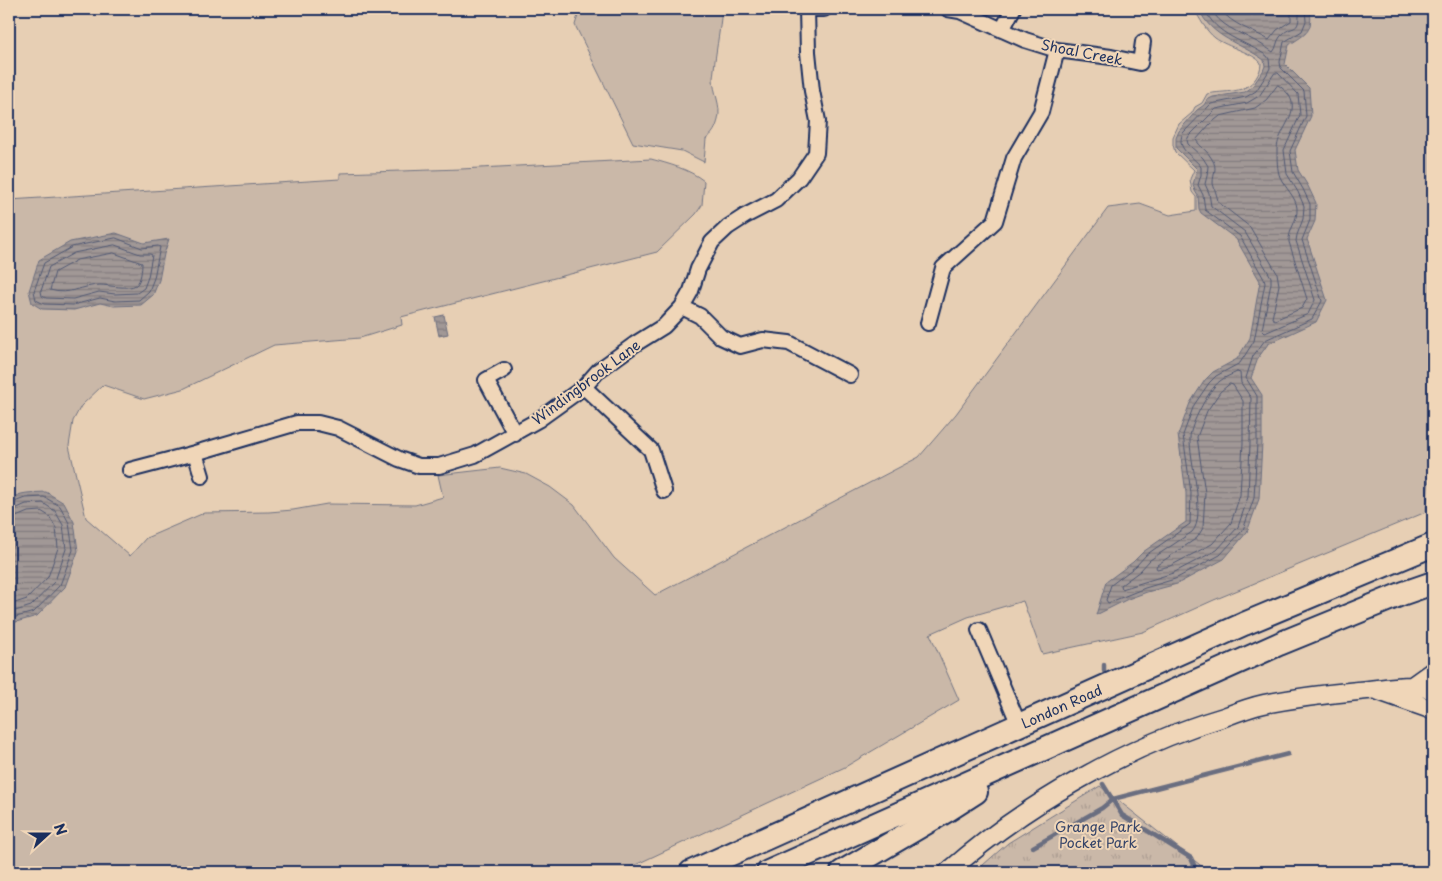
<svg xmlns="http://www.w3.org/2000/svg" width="1442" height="881" viewBox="0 0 1442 881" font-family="'Playpen Sans',sans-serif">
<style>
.green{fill:#cab8a8;stroke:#727483}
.park{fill:url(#park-tufts);stroke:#727483}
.water{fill:url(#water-rules);stroke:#6b6e80}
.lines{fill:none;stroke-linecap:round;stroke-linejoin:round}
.shore{stroke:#515974;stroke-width:1}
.stream{stroke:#6b6e80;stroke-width:4.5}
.minor-casing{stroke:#1b2f5e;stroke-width:18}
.tertiary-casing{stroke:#1b2f5e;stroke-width:21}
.trunk-casing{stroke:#1b2f5e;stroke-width:26}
.minor{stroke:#f0d6b8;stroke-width:14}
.tertiary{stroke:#f0d6b8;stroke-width:18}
.trunk{stroke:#f0d6b8;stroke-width:22}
.labels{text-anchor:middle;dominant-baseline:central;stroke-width:4;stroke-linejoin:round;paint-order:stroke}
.street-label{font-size:14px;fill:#1b2f5e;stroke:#f0d6b8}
.park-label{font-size:14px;fill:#354469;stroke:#f0d6b8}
</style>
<defs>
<pattern id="park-tufts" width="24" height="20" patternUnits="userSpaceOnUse" patternTransform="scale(1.25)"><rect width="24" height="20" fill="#cab8a8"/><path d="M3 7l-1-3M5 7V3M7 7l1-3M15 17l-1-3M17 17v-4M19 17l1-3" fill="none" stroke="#ad9e93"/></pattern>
<pattern id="water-rules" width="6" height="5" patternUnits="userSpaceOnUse" patternTransform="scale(1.25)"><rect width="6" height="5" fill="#a19896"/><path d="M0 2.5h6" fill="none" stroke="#827c7e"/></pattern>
</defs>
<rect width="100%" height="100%" fill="#e7cfb4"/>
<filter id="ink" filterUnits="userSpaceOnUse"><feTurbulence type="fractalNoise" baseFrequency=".02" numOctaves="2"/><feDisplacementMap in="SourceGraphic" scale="10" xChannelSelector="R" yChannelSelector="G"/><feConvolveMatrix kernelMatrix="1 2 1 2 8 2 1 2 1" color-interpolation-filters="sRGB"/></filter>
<g filter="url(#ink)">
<path class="green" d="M 580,9 L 722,9 C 720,32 715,55 713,78 C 713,92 722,106 718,120 C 716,128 713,134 706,139 L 704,162 L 682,151 L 633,143 L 575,25 Z
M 1194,9 L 1433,9 L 1431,45 L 1433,76 L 1433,206 L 1428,218 L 1433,240 L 1433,430 L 1426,512 L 1214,600 L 1143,632 L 1042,654 L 1023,601 L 968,617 L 930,634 L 959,700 L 845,767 L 620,872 L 9,872 L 9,200 L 340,179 L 340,173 L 461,169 L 651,159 C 669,164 689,169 704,181 L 702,205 L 696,214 L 657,252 L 401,317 L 402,325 L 360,338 L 274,345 L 183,389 L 144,399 L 103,385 L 81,406 L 73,421 L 69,446 L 86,518 L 130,556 L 146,538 L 204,513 L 269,512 L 293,510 L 327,504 L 415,505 L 443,497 L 438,475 L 500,468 L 526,474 L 550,487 L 574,505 L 614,558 L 655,595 L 919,457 L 956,414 L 1108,208 L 1140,204 L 1170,215 L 1196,211 L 1196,197 L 1192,192 L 1190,179 L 1194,170 L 1175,152 L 1173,145 L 1173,137 L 1179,124 L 1192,113 L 1195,107 L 1202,103 L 1207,94 C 1225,90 1244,95 1256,78 C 1259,73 1261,69 1261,63 C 1254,53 1227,47 1215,38 C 1206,31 1200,19 1194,9 Z"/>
<path class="park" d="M 1100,786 L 1209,872 L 975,872 L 1008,843 Z"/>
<path class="water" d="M 1199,9 L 1310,9 C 1313,32 1307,33 1289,45 L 1285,64 L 1309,88 L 1311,116 L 1295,150 L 1298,170 L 1308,186 L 1316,203 L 1315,221 L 1307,239 L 1327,300 L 1316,322 L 1268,344 L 1258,358 L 1251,378 L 1262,395 L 1262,443 L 1259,499 L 1247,532 L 1224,559 L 1177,584 L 1147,592 L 1128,599 L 1096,615 L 1106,582 L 1133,562 L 1143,552 L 1186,522 L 1186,493 L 1178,435 L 1190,403 L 1205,380 L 1213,372 L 1237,359 L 1250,338 L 1260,281 L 1236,239 L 1201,213 L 1199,209 L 1198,196 L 1195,191 L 1193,185 L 1197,169 L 1176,148 L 1176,138 L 1179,131 L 1197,110 L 1204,105 L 1207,100 L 1213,97 L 1245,92 L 1252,87 L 1263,71 L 1265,66 L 1264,60 C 1241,43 1211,38 1199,9 Z
M 116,233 L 144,243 L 169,239 L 164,254 L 159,280 L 153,295 L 141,305 L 114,306 L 100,303 L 74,310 L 42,309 L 32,303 L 29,291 L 39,260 L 70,242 Z
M 444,315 L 448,334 L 439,336 L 435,317 Z
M 46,492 L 64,503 L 74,522 L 78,551 L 65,587 L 37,616 L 9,624 L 9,501 C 18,491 33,493 46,492 Z"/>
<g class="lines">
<path class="shore" d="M 1205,9 C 1215,36 1246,41 1267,56 L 1269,59 L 1270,68 L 1267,74 L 1256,91 L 1246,97 L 1211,104 L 1183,133 C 1175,150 1193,155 1201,167 L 1201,175 L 1198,185 L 1203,195 L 1205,210 L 1240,236 L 1264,279 L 1265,283 L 1254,341 L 1240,363 L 1216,376 L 1209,383 L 1194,405 L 1183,435 L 1191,493 L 1190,524 L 1146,555 L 1136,566 L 1111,585 L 1106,600 L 1108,603 L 1145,588 L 1175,579 L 1220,555 L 1243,530 L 1254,498 L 1257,443 L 1257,396 L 1246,378 L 1253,356 L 1265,340 L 1312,319 L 1322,301 L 1302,240 L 1310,220 L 1310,204 L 1303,189 L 1293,172 L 1290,151 L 1306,116 L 1304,91 L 1281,68 L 1280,62 L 1284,42 L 1302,31 L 1306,21 L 1305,9
M 1211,9 C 1220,26 1237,31 1253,40 C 1260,43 1267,48 1273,52 C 1277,48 1276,42 1280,37 C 1292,22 1300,37 1299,9
M 1220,9 C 1232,25 1252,30 1269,40 L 1277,30 L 1291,21 L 1291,9
M 1275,73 L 1278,73 L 1298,94 L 1300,115 L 1284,150 L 1287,174 L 1298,192 L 1304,206 L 1303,219 L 1297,235 L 1296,241 L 1315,300 L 1308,314 L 1265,333 L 1262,330 L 1271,283 L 1271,277 L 1245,232 L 1211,206 L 1209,193 L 1205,184 L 1207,176 L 1208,166 L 1203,158 L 1188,144 L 1187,140 L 1189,136 L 1216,109 L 1247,103 L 1259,96 Z
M 1278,85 C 1311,107 1277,127 1277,150 C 1277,158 1277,170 1280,177 C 1285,188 1296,197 1297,208 C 1298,221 1288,230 1289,242 L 1307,299 L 1302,308 L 1275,320 L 1272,318 L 1279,285 L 1277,273 L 1250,227 L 1218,202 C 1218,198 1213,185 1213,183 C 1213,173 1218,169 1212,159 C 1208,151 1200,147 1196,140 L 1210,124 L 1220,116 L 1255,108 L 1266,100 Z
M 116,238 L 142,248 L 158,246 L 160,247 L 154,278 L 149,291 L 139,300 L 115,301 L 100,298 L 73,305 L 44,304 L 36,300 L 34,291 L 44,263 L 72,247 Z
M 115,245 L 140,254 L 150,254 L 152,255 L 148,277 L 144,288 L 137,293 L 115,294 L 99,292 L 73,299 L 46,298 L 42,296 L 41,291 L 49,267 L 74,253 Z
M 114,253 L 142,263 C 142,269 141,281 136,285 C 128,290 109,285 100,285 C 83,285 69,296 50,290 L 55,272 L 77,260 Z
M 1237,372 L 1240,373 L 1241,383 L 1251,398 L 1250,443 L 1248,497 L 1238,527 L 1217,550 L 1173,573 L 1122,589 L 1121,585 L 1140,571 L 1150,560 L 1192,532 C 1207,517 1189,459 1190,438 C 1190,425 1209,389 1220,381 C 1225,377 1231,375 1237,372 Z
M 1230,384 L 1233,385 L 1243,401 L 1243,443 L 1240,495 L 1231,523 L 1212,544 L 1170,566 L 1157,569 L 1156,567 L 1157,565 L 1197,538 L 1203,528 L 1205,493 L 1197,437 L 1207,411 L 1220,392 Z
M 9,504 L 25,498 L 44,497 L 60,506 L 69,523 L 73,550 L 60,585 L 34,612 L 9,619
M 9,510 L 15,509 L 26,504 L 43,503 L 55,511 L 63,525 L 66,549 L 55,581 L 31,606 L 9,613
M 9,518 L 16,517 L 28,512 L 41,511 L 49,516 L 56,528 L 58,548 L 48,577 L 27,599 L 9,605"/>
<path class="stream" d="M 1104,671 L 1104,665
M 1103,784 L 1122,815 L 1191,858 L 1197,872
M 1033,847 L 1102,808 L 1113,799 L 1288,754"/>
<defs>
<path id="minor" d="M 807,9 L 824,9
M 948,9 L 960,11 L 1025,40 L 1057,50 L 1111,57 L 1140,63 L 1143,42
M 1002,30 L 1013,9
M 682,307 L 700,316 L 721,337 L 740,346 L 763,340 L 789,343 L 850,375
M 928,323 L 943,268 L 995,221 L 1014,158 L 1041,112 L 1057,50
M 504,370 L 486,380 L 515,434
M 584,387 L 651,450 L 664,491
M 195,453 L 202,476
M 130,470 L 195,453 L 297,423 L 318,423 L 338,428 L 399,459 L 419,466 L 439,466 L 475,455 L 538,420 L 584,387 L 599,370 L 635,344 L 664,326 L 682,307 L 691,291 L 698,269 L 712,242 L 728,227 L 745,216 L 776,200 L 799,178 L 816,153 L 818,121 L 812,91 L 808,52 L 807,9
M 979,630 L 1019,725"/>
<path id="tertiary" d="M 1412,686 L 1433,671
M 1379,691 L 1433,710
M 948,872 C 1024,805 1126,746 1224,717 C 1237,712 1250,707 1264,704 C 1295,698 1326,694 1358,691 C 1375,690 1393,686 1411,686 C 1418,686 1426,688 1433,690"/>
<g id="trunk">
<path id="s1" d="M 691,872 L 1244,624 L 1433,545"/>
<path d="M 768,872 L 1279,644 L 1404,593 L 1433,583"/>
<path d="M 842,872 L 948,810 L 976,792"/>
</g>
</defs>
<use href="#minor" class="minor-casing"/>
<use href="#tertiary" class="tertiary-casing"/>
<use href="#trunk" class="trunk-casing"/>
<use href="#minor" class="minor"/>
<use href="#tertiary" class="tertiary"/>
<use href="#trunk" class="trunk"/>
</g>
</g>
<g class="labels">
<g class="street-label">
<text transform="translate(1082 52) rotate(11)">Shoal Creek</text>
<text transform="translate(586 382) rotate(-37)">Windingbrook Lane</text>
<text stroke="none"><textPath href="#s1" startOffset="406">London Road</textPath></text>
</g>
<g class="park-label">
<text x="1098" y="826">Grange Park<tspan x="1098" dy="16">Pocket Park</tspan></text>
</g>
</g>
<rect width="1442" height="881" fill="none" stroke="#f0d6b8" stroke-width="30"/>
<rect x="15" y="15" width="1412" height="851" fill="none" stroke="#1b2f5e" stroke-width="2" filter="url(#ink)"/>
<g transform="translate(48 834) rotate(69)" stroke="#f0d6b8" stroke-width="4" paint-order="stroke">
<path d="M0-4L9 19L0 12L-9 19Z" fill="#1b2f5e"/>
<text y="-8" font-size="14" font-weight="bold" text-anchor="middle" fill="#1b2f5e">N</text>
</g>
</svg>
